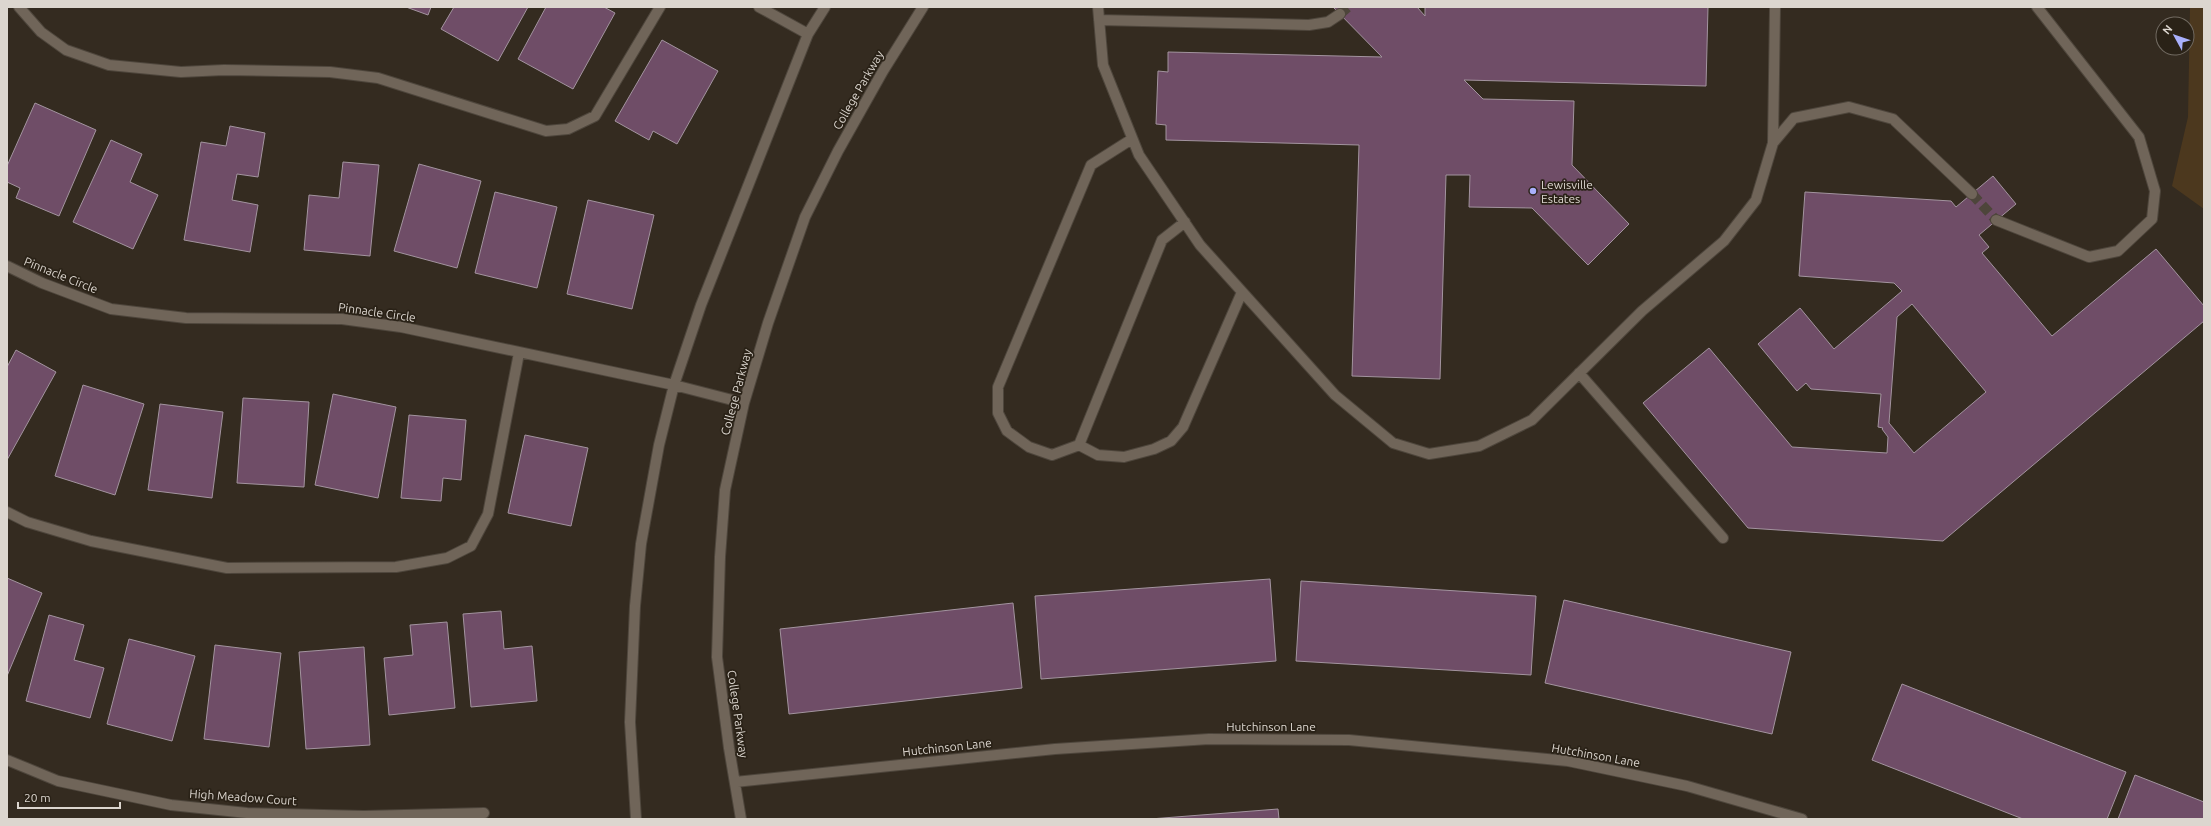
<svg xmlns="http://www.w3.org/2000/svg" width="2211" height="826" viewBox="0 0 2211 826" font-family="Ubuntu,sans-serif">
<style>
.green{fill:#4c381e}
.building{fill:#6f4d67;stroke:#a3949f;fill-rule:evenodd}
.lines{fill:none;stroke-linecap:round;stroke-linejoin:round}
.minor-tunnel{stroke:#4d453a;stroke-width:10;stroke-dasharray:10 5;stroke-linecap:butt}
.minor-casing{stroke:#4e463c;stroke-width:12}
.minor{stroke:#706559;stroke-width:10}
.poi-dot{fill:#a9b0fc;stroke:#2a2217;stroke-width:1.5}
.labels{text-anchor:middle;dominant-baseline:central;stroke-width:3.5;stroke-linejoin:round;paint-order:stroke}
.street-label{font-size:12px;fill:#dcd6cf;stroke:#2a2217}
.poi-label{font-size:12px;fill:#dcd6cf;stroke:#2a2217;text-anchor:start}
</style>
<rect width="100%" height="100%" fill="#342b20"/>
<path class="green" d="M 2190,7 L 2204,7 L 2204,209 L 2172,186 L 2188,117 Z"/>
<path class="building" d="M 406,7 L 431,7 L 428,15 Z
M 454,7 L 528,7 L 498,61 L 441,29 Z
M 546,7 L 604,7 L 615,13 L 573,89 L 518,59 Z
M 1333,7 L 1417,7 L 1425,16 L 1425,7 L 1708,7 L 1706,86 L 1464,80 L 1483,99 L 1574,101 L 1572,165 L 1629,224 L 1588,265 L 1532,208 L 1469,207 L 1470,175 L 1446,175 L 1440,379 L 1352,376 L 1359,145 L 1166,140 L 1166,125 L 1156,124 L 1158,71 L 1168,72 L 1168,52 L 1382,57 Z
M 662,40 L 718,71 L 677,144 L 653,131 L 649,140 L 615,121 Z
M 35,103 L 96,130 L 59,216 L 16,198 L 20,188 L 7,182 L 7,166 Z
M 230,126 L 265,133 L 258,177 L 237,174 L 232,200 L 258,205 L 250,252 L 184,240 L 201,142 L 226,146 Z
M 111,140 L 142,154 L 130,182 L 158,195 L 133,249 L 73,222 Z
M 343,162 L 379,165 L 370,256 L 304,250 L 309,195 L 339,198 Z
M 419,164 L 481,181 L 457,268 L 394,251 Z
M 1993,176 L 2016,204 L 1979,235 L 1989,247 L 1982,253 L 2052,336 L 2156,249 L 2204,306 L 2204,321 L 1943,541 L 1748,528 L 1643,403 L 1709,348 L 1792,447 L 1887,453 L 1888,437 L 1882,429 L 1883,428 L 1878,427 L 1881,394 L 1811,389 L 1806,383 L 1797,391 L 1758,344 L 1800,308 L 1834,349 L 1902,291 L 1894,283 L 1799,276 L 1805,192 L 1951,201 L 1956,207 ZM 1912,304 L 1986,392 L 1914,453 L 1889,423 L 1897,317 Z
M 495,192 L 557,207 L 537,288 L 475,273 Z
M 588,200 L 654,215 L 632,309 L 567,294 Z
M 16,350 L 56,372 L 7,460 L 7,367 Z
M 83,385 L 144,404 L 115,495 L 55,476 Z
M 333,394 L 396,407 L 378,498 L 315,485 Z
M 243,398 L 309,402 L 304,487 L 237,483 Z
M 160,404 L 223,412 L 212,498 L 148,490 Z
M 409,415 L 466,420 L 461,480 L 443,478 L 441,501 L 401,498 Z
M 525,435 L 588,448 L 571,526 L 508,513 Z
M 7,578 L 42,593 L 7,676 Z
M 1270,579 L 1276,661 L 1041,679 L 1035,596 Z
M 1301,581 L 1536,596 L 1531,675 L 1296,661 Z
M 1564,600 L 1791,652 L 1772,734 L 1545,683 Z
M 1013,603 L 1022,688 L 789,714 L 780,629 Z
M 501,611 L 504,649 L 532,646 L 537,701 L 471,707 L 463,614 Z
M 49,615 L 84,625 L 74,660 L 104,668 L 90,718 L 26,701 Z
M 447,622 L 455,708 L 389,715 L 384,658 L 413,655 L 410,625 Z
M 129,639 L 195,656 L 172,741 L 107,724 Z
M 215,645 L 281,653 L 269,747 L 204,739 Z
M 364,647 L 370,745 L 306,749 L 299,652 Z
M 1902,684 L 2126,772 L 2107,819 L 2023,819 L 1872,760 Z
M 2135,775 L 2204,802 L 2204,819 L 2118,819 Z
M 1278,809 L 1279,819 L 1150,819 Z"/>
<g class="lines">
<path class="minor-tunnel" d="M 1340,14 L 1348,7
M 1972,194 L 1996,220"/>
<defs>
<path id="minor" d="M 19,7 L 41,32 L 66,50 L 109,65 L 181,72 L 224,70 L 330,72 L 378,78 L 546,131 L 568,129 L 595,116 L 660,7
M 759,7 L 808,34
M 1098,7 L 1103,65 L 1139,155 L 1200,245 L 1335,395 L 1393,443 L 1429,454 L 1479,446 L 1532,420 L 1642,311 L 1724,241 L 1756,200 L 1773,143 L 1794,118 L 1849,107 L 1893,119 L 1972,194
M 1099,20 L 1309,25 L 1328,22 L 1340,14
M 1132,139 L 1091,165 L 998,387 L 998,413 L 1007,431 L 1029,447 L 1052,455 L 1079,445 L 1162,240 L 1185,222
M 1773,143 L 1775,7
M 1996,220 L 2089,257 L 2118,251 L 2152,219 L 2155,191 L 2139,137 L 2037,7
M 7,266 L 42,283 L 111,309 L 186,318 L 342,319 L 401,327 L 674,385 L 744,403
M 1579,373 L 1723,538
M 1079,445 L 1098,455 L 1124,457 L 1154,449 L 1171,441 L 1183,427 L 1242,292
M 7,512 L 27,522 L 91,541 L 227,568 L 396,567 L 447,558 L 471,546 L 488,514 L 519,353
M 7,760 L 58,781 L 171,805 L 247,813 L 364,816 L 484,813
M 735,782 L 1055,749 L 1209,739 L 1349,740 L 1568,761 L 1687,786 L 1802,819
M 636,819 L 630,722 L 635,606 L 641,544 L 659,445 L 674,385 L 701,305 L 808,34 L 825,7
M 741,819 L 729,748 L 717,657 L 720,557 L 725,490 L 744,403 L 768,323 L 805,217 L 838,151 L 883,71 L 923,7"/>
</defs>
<use href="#minor" class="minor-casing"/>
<use href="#minor" class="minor"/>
</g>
<circle class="poi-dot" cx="1533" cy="191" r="4"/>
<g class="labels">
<g class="street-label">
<text transform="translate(858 90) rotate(-60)">College Parkway</text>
<text transform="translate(61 275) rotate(22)">Pinnacle Circle</text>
<text transform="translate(377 312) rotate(8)">Pinnacle Circle</text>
<text transform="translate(736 392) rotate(-75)">College Parkway</text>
<text transform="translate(738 714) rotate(82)">College Parkway</text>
<text x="1271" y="726">Hutchinson Lane</text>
<text transform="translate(947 747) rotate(-6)">Hutchinson Lane</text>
<text transform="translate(1596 755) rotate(10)">Hutchinson Lane</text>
<text transform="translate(243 797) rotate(4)">High Meadow Court</text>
</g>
<g class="poi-label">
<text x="1541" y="184">Lewisville<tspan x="1541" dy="14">Estates</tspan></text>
</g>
</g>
<rect width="2211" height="826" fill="none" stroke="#dcd6cf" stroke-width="16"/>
<g transform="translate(2175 36) rotate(310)"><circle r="19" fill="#2a2217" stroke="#716a61"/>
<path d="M0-3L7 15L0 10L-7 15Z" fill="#a9b0fc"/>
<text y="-6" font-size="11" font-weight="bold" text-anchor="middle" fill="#dcd6cf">N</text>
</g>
<path d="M18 802v6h102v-6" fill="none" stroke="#dcd6cf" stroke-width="2"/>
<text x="24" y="802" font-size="12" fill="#dcd6cf" stroke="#2a2217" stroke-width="3" paint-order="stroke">20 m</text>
</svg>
